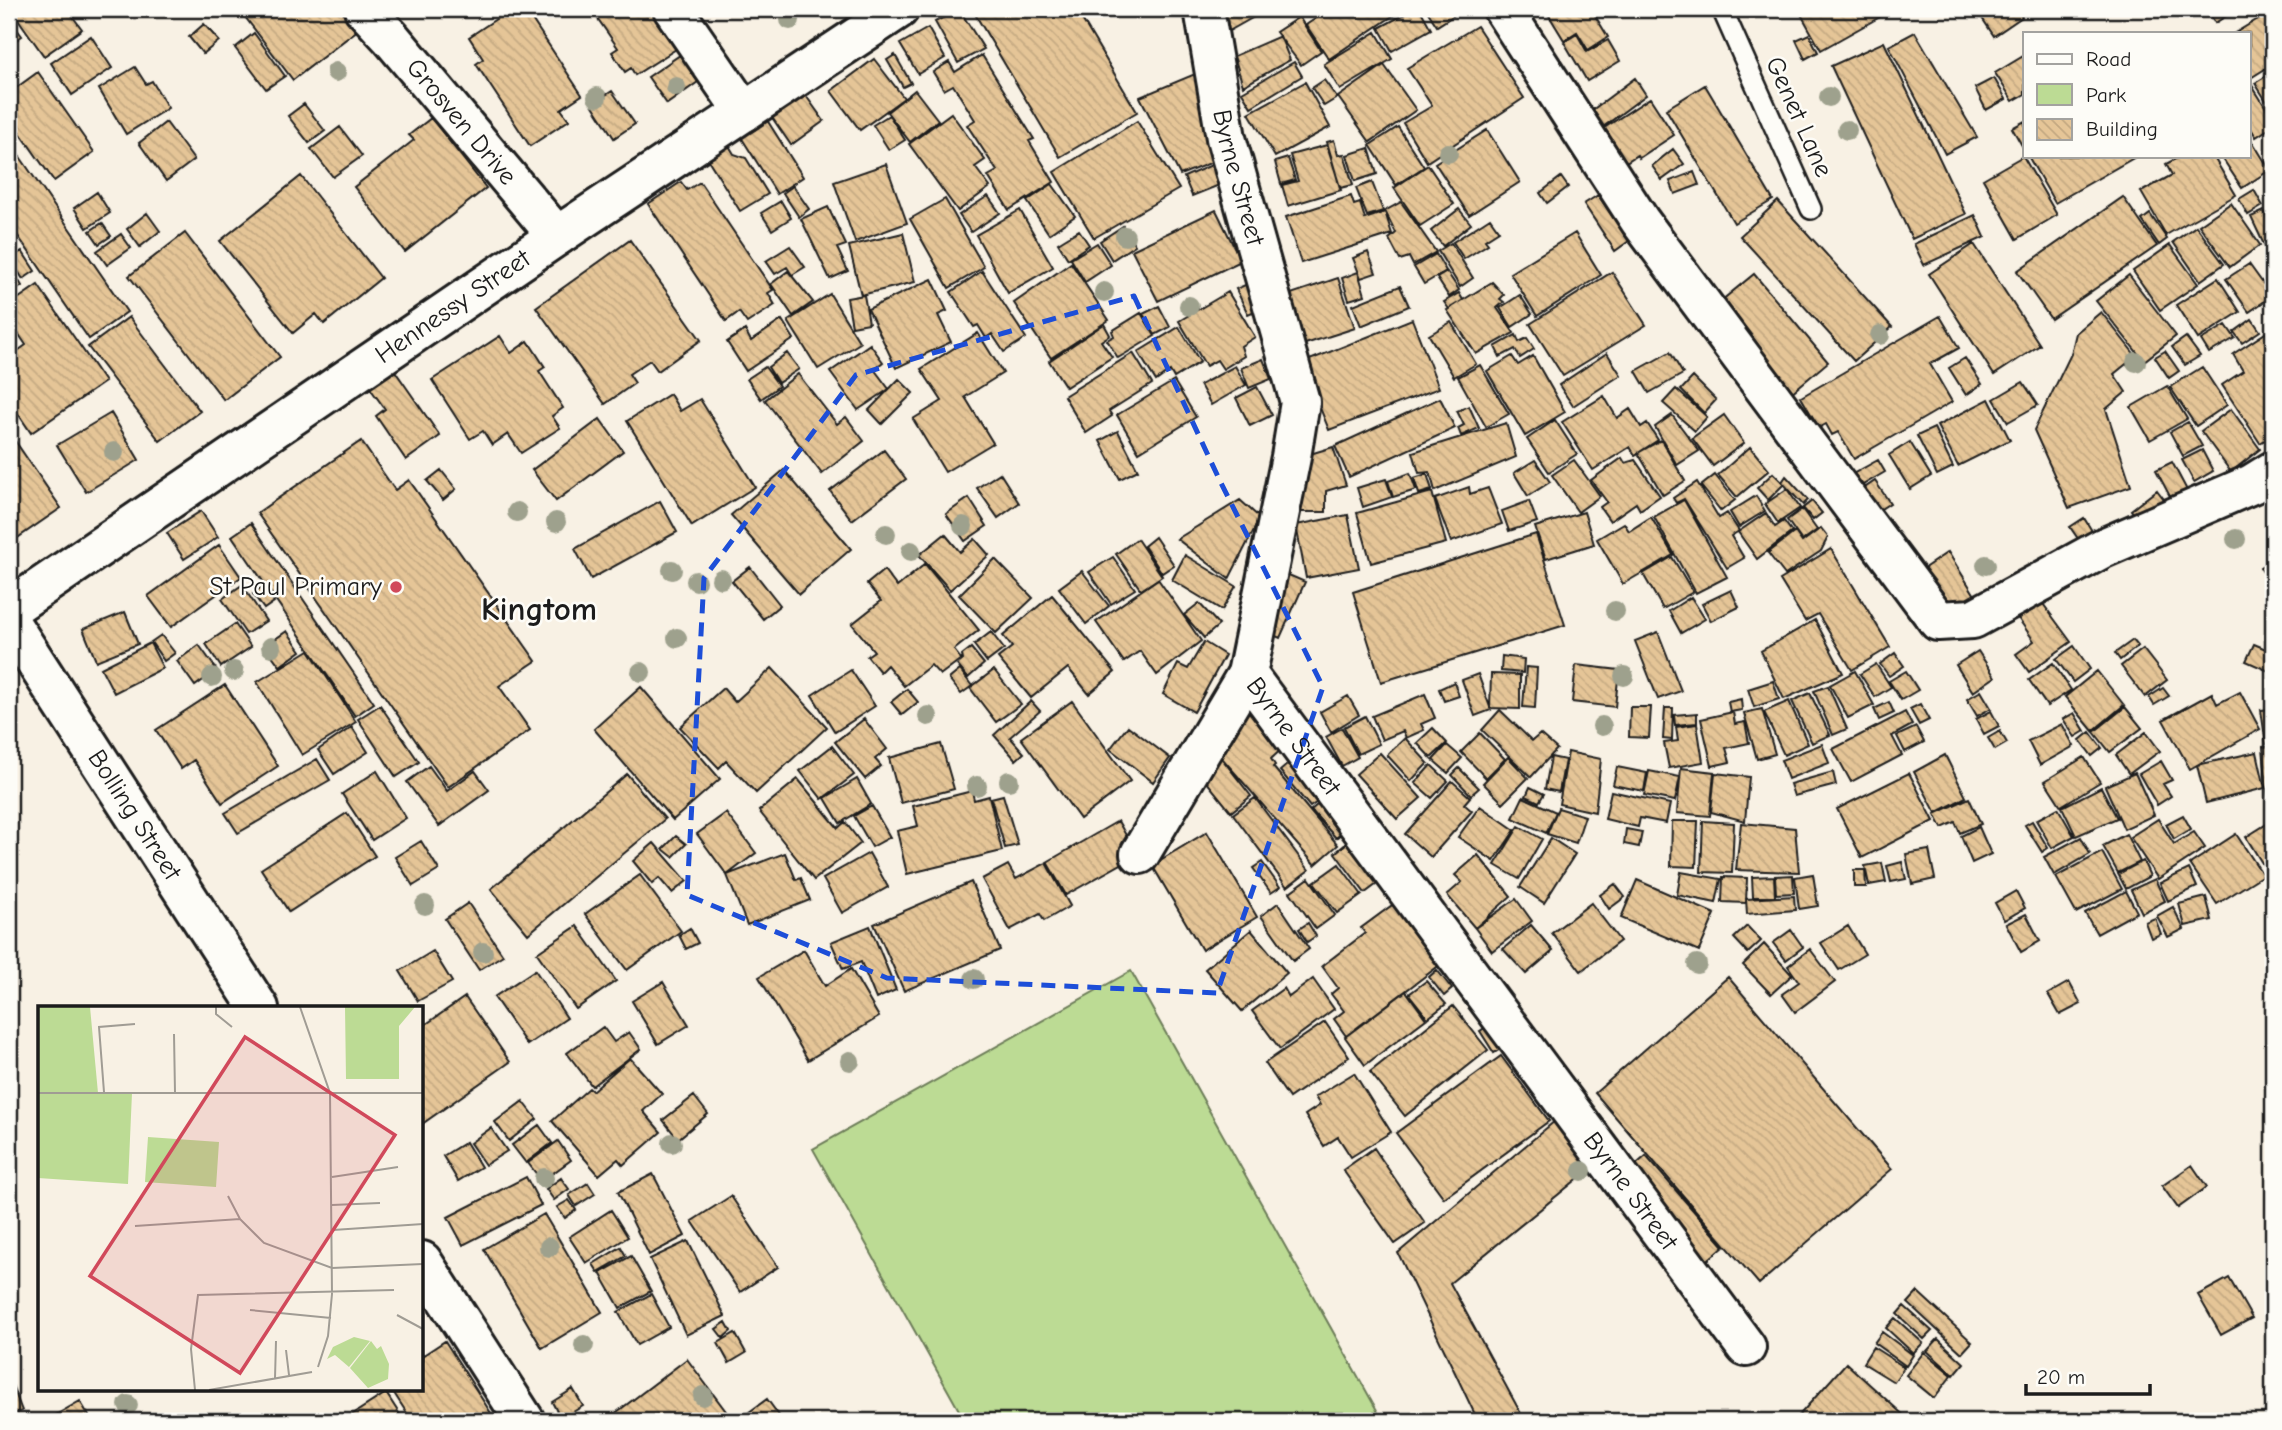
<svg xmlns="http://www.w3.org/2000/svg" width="2282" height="1430" viewBox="0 0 2282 1430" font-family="'Comic Neue',sans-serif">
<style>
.park{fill:#bcdb94;stroke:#6c7c58;stroke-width:2}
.building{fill:url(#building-back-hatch);stroke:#1c1c1c;stroke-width:2}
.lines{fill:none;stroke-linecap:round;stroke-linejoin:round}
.lane-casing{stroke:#1c1c1c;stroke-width:24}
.street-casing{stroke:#1c1c1c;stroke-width:44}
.lane{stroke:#fdfcf7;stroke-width:19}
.street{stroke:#fdfcf7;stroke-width:38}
.tree{fill:#9ea18d}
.marked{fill:none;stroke:#1d4ed8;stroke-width:5;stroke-dasharray:14 9;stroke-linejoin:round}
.poi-dot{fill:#d1495b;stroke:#fdfcf7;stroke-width:2.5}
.labels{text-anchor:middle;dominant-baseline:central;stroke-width:5;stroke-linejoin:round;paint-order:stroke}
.street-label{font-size:26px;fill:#1c1c1c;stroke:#fdfcf7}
.poi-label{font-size:26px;fill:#1c1c1c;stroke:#fdfcf7;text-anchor:end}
.district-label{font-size:33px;font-weight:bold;fill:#1c1c1c;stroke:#fdfcf7}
.inset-road{fill:none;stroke:#a09c94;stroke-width:2}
.view{fill:#d1495b;fill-opacity:0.15;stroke:#d1495b;stroke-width:3.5}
.inset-edge{fill:none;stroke:#1c1c1c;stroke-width:3.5}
</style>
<defs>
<pattern id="building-back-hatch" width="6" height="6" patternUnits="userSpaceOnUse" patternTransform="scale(1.75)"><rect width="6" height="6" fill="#e5c597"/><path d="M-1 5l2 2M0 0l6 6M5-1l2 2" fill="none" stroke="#c4a982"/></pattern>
</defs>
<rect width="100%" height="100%" fill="#f8f1e4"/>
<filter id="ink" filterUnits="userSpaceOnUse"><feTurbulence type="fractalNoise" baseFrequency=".0143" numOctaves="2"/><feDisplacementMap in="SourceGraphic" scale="14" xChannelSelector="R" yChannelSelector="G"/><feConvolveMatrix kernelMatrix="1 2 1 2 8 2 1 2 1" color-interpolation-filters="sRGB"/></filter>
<g filter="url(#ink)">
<path class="park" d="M 1131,971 L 1383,1421 L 965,1421 L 813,1149 Z"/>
<path class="building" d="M 11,9 L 62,9 L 64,11 L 67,9 L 82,29 L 44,56 Z
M 239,9 L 344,9 L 359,29 L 293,80 Z
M 511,9 L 525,9 L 582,95 L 561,109 L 569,120 L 530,146 L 476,64 L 483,59 L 469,37 Z
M 591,9 L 660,9 L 684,44 L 635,75 L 631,68 L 625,72 L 612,52 L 618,48 Z
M 959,9 L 984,49 L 958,63 L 935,22 Z
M 972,9 L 1076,9 L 1137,112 L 1060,157 Z
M 1225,9 L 1268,9 L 1229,31 Z
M 1330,9 L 1403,9 L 1329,59 L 1306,25 Z
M 1414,9 L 1420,9 L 1431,29 L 1392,51 L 1379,28 Z
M 1426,9 L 1457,9 L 1459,12 L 1437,26 Z
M 1545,9 L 1591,9 L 1608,37 L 1588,50 L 1577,32 L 1564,40 Z
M 1798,9 L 1894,9 L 1821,50 Z
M 1976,9 L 2016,9 L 2022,17 L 1994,36 Z
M 2207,9 L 2237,9 L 2215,23 Z
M 2273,10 L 2273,64 L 2249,79 L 2249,33 L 2235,33 Z
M 1299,17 L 1321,51 L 1301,65 L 1276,32 Z
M 11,21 L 22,36 L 9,45 L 9,23 Z
M 204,24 L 219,41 L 203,54 L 189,37 Z
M 1477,26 L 1524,98 L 1427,162 L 1403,123 L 1432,106 L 1407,68 Z
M 928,28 L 945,58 L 918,74 L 900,44 Z
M 1376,32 L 1392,59 L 1340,90 L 1324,64 Z
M 1915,32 L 1977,137 L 1945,154 L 1889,46 Z
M 254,33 L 285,76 L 266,89 L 235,48 Z
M 1577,34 L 1587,52 L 1608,40 L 1620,61 L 1587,81 L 1564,42 Z
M 1809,34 L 1818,52 L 1805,59 L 1796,40 Z
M 91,36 L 112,68 L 72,95 L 51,63 Z
M 1280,36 L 1290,60 L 1243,86 L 1234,56 Z
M 1884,42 L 1966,214 L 1912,239 L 1831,66 Z
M 680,55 L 698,82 L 667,104 L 648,77 Z
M 895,55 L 911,83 L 903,87 L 887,60 Z
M 982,55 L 1034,139 L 1029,141 L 1054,182 L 1009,210 L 988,176 L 997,171 L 967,125 L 975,120 L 953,85 L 944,90 L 933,72 L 949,62 L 955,72 Z
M 2025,55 L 2025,94 L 2013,101 L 1995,73 Z
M 874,59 L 904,98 L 860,130 L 831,91 Z
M 1294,62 L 1302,76 L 1251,107 L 1242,92 Z
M 1384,65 L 1416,110 L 1370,142 L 1338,97 Z
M 135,67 L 146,84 L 152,81 L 168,108 L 126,134 L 99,89 Z
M 38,72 L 94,152 L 54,181 L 9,117 L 9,93 Z
M 2273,72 L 2273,109 L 2272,110 L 2255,83 Z
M 1195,74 L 1218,160 L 1180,175 L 1140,97 Z
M 1635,78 L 1646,95 L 1603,127 L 1591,111 Z
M 1994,78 L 2006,99 L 1986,110 L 1975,88 Z
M 1324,80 L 1337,98 L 1324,106 L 1312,88 Z
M 1305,82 L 1330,127 L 1275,157 L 1249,113 Z
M 2251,84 L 2273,119 L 2273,126 L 2256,137 L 2249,125 L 2249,85 Z
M 1705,85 L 1773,200 L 1734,223 L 1666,109 Z
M 915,90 L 938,120 L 910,142 L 887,112 Z
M 612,91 L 635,124 L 614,138 L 592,104 Z
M 804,93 L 824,121 L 791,145 L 771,116 Z
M 1650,98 L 1674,135 L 1639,158 L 1637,155 L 1614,170 L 1592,136 Z
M 304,104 L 325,131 L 309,143 L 288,116 Z
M 951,113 L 985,160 L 975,167 L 990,187 L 958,211 L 909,144 Z
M 889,115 L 905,140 L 889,150 L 873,125 Z
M 431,118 L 486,188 L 405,252 L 354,187 L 414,140 L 409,135 Z
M 767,120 L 803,177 L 777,194 L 741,137 Z
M 1137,121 L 1179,189 L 1094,238 L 1054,172 Z
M 2025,121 L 2025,151 L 2012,128 Z
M 166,122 L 194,160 L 166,181 L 139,143 Z
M 340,127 L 362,156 L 333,177 L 311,149 Z
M 1398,127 L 1424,167 L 1396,185 L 1370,145 Z
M 1487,130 L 1520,182 L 1469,215 L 1435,163 Z
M 2249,136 L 2270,170 L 2242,188 L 2221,156 L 2249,156 Z
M 725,139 L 734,154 L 746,158 L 768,194 L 740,211 L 704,153 Z
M 1334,140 L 1338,155 L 1344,154 L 1353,185 L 1340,188 L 1327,142 Z
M 1327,145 L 1341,190 L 1288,206 L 1282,185 L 1298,181 L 1290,155 Z
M 1369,148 L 1377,174 L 1355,181 L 1347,155 Z
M 1673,149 L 1684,164 L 1662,180 L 1652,166 Z
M 16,151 L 127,312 L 89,339 L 9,223 L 9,156 Z
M 2023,156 L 2057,215 L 2017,239 L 1983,179 Z
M 2028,156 L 2137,156 L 2055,203 Z
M 2181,156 L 2191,156 L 2193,159 L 2200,156 L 2213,156 L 2236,195 L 2166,235 L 2141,192 L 2172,175 L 2166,164 Z
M 1288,158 L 1295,180 L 1281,184 L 1275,162 Z
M 886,164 L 907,223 L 855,242 L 834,182 Z
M 1214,164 L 1222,184 L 1192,196 L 1184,177 Z
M 1428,165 L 1454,204 L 1420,226 L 1394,188 Z
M 1694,172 L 1699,185 L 1675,194 L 1670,181 Z
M 301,176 L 381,278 L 324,324 L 316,314 L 293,333 L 220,241 Z
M 1561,177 L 1568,187 L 1547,203 L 1540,193 Z
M 681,182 L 687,190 L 700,182 L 773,290 L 768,293 L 775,305 L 747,323 L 739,312 L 726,321 L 648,204 Z
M 1372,182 L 1383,211 L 1367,216 L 1356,188 Z
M 1052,184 L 1075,216 L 1049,234 L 1027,201 Z
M 793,186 L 809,209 L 799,217 L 783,193 Z
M 2254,190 L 2263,206 L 2248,215 L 2239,199 Z
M 97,192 L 110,213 L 87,228 L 74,208 Z
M 1598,195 L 1629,241 L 1615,251 L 1584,204 Z
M 988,196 L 1000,213 L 971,232 L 959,215 Z
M 1351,196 L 1354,205 L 1360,203 L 1365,219 L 1385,212 L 1392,234 L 1301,263 L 1286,217 Z
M 2123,197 L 2157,246 L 2051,319 L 2017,271 Z
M 945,199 L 984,267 L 949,288 L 910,219 Z
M 781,201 L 791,218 L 772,230 L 761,213 Z
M 1778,201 L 1892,327 L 1854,361 L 1740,236 Z
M 1401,202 L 1436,252 L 1413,265 L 1409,257 L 1400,260 L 1389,239 L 1396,233 L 1385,211 Z
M 2231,203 L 2260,245 L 2230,267 L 2199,225 Z
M 828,207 L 846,245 L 837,248 L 848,271 L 830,279 L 801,219 Z
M 1459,209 L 1471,224 L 1443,246 L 1431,231 Z
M 1020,210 L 1053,267 L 1008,293 L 976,235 Z
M 1216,210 L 1241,261 L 1158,301 L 1132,250 Z
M 2264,211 L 2273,230 L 2273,245 L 2266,249 L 2251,217 Z
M 147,213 L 160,231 L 140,247 L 127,229 Z
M 2150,214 L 2167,239 L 2159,245 L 2142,220 Z
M 1975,215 L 1985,237 L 1924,265 L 1914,244 Z
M 1490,218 L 1499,231 L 1485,240 L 1488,244 L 1464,259 L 1453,242 Z
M 102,223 L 111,236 L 99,244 L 90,231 Z
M 1123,226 L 1135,245 L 1112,260 L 1100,241 Z
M 2196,226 L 2224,264 L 2200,281 L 2173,242 Z
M 1079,230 L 1089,245 L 1068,259 L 1058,243 Z
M 185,233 L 280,357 L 224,400 L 129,276 Z
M 903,233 L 915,282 L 861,295 L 849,246 Z
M 1575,233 L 1601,275 L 1537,316 L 1510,273 Z
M 121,234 L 131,248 L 107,265 L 97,251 Z
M 630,240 L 701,340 L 658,371 L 650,360 L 629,374 L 635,383 L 605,404 L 536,307 Z
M 1097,243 L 1111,265 L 1085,282 L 1071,259 Z
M 1451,243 L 1473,278 L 1460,287 L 1438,251 Z
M 1974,244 L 2040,345 L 1994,375 L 1929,274 Z
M 2170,245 L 2198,284 L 2160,310 L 2133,271 Z
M 790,246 L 805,267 L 792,275 L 787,267 L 775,274 L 766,261 Z
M 22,251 L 35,271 L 23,279 L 10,259 Z
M 1368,252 L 1376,273 L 1361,278 L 1353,258 Z
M 1436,254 L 1446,271 L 1424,284 L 1414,267 Z
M 1071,263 L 1109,320 L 1051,358 L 1014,303 Z
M 2249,264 L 2272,296 L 2249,312 L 2226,279 Z
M 9,265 L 22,286 L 9,295 Z
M 788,271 L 813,302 L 793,316 L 771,284 Z
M 982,271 L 1026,338 L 1004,352 L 992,334 L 986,338 L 978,325 L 974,327 L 951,292 Z
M 1358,272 L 1365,295 L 1349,300 L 1342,278 Z
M 1447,272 L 1459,290 L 1449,297 L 1437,278 Z
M 1612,272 L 1646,325 L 1563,376 L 1530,324 Z
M 1754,274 L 1828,362 L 1784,399 L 1710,310 Z
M 2129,275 L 2176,336 L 2144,361 L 2096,301 Z
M 1338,278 L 1355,328 L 1299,346 L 1282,297 Z
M 2218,278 L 2240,312 L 2198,339 L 2176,305 Z
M 932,279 L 947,311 L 938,315 L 951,342 L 896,368 L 868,309 Z
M 1252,282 L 1264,307 L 1248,314 L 1236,289 Z
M 1492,282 L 1504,295 L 1500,299 L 1504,302 L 1497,308 L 1514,333 L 1476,354 L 1447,310 Z
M 38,285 L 105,382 L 31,433 L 9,400 L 9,357 L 26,345 L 9,320 L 9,305 Z
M 1400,286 L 1409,306 L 1361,326 L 1353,305 Z
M 1228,292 L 1255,337 L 1241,346 L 1244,356 L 1223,369 L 1217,360 L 1206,366 L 1179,321 Z
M 1459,293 L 1463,300 L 1449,309 L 1444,302 Z
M 830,294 L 860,343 L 818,369 L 788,321 Z
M 864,295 L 869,323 L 852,326 L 847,298 Z
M 1520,295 L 1532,314 L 1512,327 L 1500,308 Z
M 1159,306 L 1170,327 L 1155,335 L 1143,314 Z
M 2101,312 L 2136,356 L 2114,374 L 2126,392 L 2106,409 L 2131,486 L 2069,508 L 2034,430 L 2071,354 L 2076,333 Z
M 1141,313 L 1155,336 L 1118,358 L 1107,340 L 1114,336 L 1112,331 Z
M 1940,316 L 1959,348 L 1930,364 L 1952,402 L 1854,459 L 1838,432 L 1832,435 L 1826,424 L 1819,428 L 1801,397 Z
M 129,317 L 200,411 L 160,441 L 88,347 Z
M 1412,319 L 1439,388 L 1329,430 L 1302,363 Z
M 2252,319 L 2260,331 L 2242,343 L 2234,332 Z
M 782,320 L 794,339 L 746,371 L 727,342 L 745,330 L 751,341 Z
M 1451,322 L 1476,364 L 1454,377 L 1429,335 Z
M 1104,324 L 1110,335 L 1101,341 L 1112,357 L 1066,387 L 1049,361 Z
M 2226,325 L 2235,338 L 2209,353 L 2201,340 Z
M 1179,327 L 1200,362 L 1174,378 L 1170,371 L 1156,381 L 1138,352 Z
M 2267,332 L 2273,341 L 2273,435 L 2260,443 L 2222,385 L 2243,371 L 2233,354 Z
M 978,333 L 1003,373 L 965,397 L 993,443 L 945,472 L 913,419 L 942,401 L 921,369 Z
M 1516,335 L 1519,342 L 1527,338 L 1534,349 L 1520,358 L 1515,349 L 1500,357 L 1495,347 Z
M 500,336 L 511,353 L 528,341 L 545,367 L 539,371 L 563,408 L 552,416 L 560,428 L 521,453 L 508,434 L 492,445 L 483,431 L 470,439 L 432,380 Z
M 2186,337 L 2200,356 L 2185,365 L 2172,347 Z
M 870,344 L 883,362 L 874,369 L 889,389 L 858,410 L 830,372 Z
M 2165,351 L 2179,371 L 2169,378 L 2155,357 Z
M 1670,352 L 1683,374 L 1649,393 L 1636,371 Z
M 787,353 L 799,369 L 778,383 L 768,367 Z
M 1133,353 L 1152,384 L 1109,411 L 1112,416 L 1086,433 L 1064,396 Z
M 1607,353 L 1621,375 L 1573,406 L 1559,385 Z
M 1512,356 L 1518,365 L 1533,356 L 1565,412 L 1525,436 L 1487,371 Z
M 1965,358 L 1982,384 L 1966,395 L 1949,368 Z
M 1263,359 L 1271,379 L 1249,388 L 1241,368 Z
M 1480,365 L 1509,414 L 1486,427 L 1458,377 Z
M 1235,366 L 1246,385 L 1211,405 L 1200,385 Z
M 765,367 L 779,386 L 761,399 L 747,379 Z
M 2202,367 L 2227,405 L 2196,426 L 2170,387 Z
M 395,371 L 440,436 L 406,460 L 376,416 L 385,409 L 370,388 Z
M 798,374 L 837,424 L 846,417 L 864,441 L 822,474 L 765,400 Z
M 1693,377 L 1716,400 L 1704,413 L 1681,390 Z
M 899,379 L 913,393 L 882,424 L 869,410 Z
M 1174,381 L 1196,417 L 1139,452 L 1117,415 Z
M 2023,382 L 2038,405 L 2008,422 L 1994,399 Z
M 2167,386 L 2187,419 L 2150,440 L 2131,407 Z
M 1257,387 L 1272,415 L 1250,426 L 1236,398 Z
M 1676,389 L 1707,417 L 1695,431 L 1663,403 Z
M 670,394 L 680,411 L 700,399 L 755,487 L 692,526 L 627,421 Z
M 1604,396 L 1617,418 L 1630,409 L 1641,427 L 1647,423 L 1658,440 L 1635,455 L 1630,447 L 1593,470 L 1562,422 Z
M 1440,398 L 1455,428 L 1349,477 L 1335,446 Z
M 1989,399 L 2010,440 L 1958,466 L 1937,426 Z
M 1469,406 L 1479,428 L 1461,436 L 1458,428 L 1464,425 L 1457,411 Z
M 2231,409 L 2260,449 L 2231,472 L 2201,431 Z
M 111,413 L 139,460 L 86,492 L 57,445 Z
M 1672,415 L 1699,451 L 1677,465 L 1655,427 Z
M 1724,415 L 1744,443 L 1713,466 L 1692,438 Z
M 600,419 L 623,451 L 556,501 L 532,470 Z
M 1555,420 L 1577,454 L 1549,472 L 1527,439 Z
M 2188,422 L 2202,446 L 2183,456 L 2170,432 Z
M 1506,423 L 1516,457 L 1435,491 L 1430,472 L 1419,473 L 1413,452 Z
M 1934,428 L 1953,467 L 1937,475 L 1917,436 Z
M 1118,431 L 1138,470 L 1120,479 L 1100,441 Z
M 9,432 L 61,508 L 13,541 L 9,535 Z
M 1661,440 L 1685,481 L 1663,495 L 1638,453 Z
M 361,441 L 395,490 L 409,480 L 536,661 L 499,686 L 530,730 L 448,787 L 257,513 Z
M 1910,442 L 1931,476 L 1910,489 L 1889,455 Z
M 1333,447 L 1346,485 L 1326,491 L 1326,512 L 1298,512 L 1297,458 Z
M 1750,447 L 1769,470 L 1737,497 L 1718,475 Z
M 884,450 L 906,479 L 852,520 L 830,491 Z
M 2202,450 L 2213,471 L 2194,482 L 2182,460 Z
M 1622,458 L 1625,463 L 1635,460 L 1660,496 L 1640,510 L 1636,503 L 1610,521 L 1600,507 L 1607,502 L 1591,480 Z
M 1535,460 L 1550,482 L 1528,496 L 1514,473 Z
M 1574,460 L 1600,496 L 1578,512 L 1552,475 Z
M 1878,460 L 1885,472 L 1849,493 L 1842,480 Z
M 2172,462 L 2190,496 L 2174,504 L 2156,470 Z
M 441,470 L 456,489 L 443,500 L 427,481 Z
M 784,470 L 851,549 L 799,594 L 731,515 Z
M 1000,473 L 1019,503 L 998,518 L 977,488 Z
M 1410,473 L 1416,490 L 1393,497 L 1388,481 Z
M 1773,473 L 1784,484 L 1768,500 L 1757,488 Z
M 1427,474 L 1432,490 L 1419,494 L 1414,478 Z
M 1715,475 L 1735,500 L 1721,511 L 1701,486 Z
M 1786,476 L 1808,500 L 1803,505 L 1782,482 Z
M 1386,479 L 1392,497 L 1363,507 L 1357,488 Z
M 1875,481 L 1890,503 L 1864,520 L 1850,498 Z
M 1697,482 L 1719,518 L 1727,513 L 1739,531 L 1731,536 L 1744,558 L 1727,568 L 1684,499 L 1676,503 L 1673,498 Z
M 1469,487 L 1470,494 L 1488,488 L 1502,524 L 1451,542 L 1435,499 Z
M 1787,489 L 1800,508 L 1778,523 L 1765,504 Z
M 2157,490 L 2170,507 L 2144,527 L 2131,510 Z
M 1432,492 L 1446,543 L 1371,563 L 1357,513 Z
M 1756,496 L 1765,511 L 1739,527 L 1730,512 Z
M 969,498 L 987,526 L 965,541 L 946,514 Z
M 1240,500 L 1260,518 L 1229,579 L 1177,539 Z
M 1684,500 L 1727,577 L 1696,593 L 1654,517 Z
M 660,501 L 677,532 L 591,579 L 575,549 Z
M 1529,501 L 1537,522 L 1509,531 L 1502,511 Z
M 1812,501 L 1822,513 L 1813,520 L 1803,508 Z
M 1802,509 L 1817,530 L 1802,541 L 1787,520 Z
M 201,511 L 218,537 L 184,559 L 167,533 Z
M 1584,512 L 1594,544 L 1546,559 L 1535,527 Z
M 1766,513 L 1775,527 L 1784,521 L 1792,532 L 1757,559 L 1738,532 Z
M 1348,515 L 1359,568 L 1306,578 L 1296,525 Z
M 1651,517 L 1673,555 L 1623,584 L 1597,539 L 1624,523 L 1629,531 Z
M 2084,518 L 2092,531 L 2079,540 L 2070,527 Z
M 251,523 L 374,703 L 355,716 L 232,536 Z
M 1821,528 L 1828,537 L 1821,551 L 1785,575 L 1768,553 L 1795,532 L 1802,542 Z
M 945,534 L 960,552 L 975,539 L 989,555 L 950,590 L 919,555 Z
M 1536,534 L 1565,625 L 1381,682 L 1353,592 Z
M 1155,537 L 1174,565 L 1162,573 L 1144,546 Z
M 1137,539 L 1162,576 L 1141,590 L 1116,554 Z
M 219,545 L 241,577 L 171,627 L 148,596 Z
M 1831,549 L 1890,647 L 1852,670 L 1818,614 L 1805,621 L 1780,580 Z
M 1948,552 L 1976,597 L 1945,617 L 1917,573 Z
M 1185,555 L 1236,586 L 1222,610 L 1172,580 Z
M 1113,557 L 1135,589 L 1111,604 L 1089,572 Z
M 1672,557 L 1693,592 L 1663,609 L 1643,574 Z
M 995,559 L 1033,598 L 996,633 L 959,595 Z
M 2273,559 L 2273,588 L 2260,567 Z
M 925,564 L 979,630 L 954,650 L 961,659 L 940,675 L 931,665 L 904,686 L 887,665 L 880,672 L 867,656 L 874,651 L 852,624 L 881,601 L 867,584 L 884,570 L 897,587 Z
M 750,567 L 780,605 L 763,619 L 732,581 Z
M 1082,571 L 1109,606 L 1086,624 L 1059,588 Z
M 1284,573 L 1305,582 L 1280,638 L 1260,629 Z
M 1158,579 L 1201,641 L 1157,675 L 1140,651 L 1124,662 L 1096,622 Z
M 242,585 L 266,621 L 246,634 L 222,599 Z
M 263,586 L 274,602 L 264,609 L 253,594 Z
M 1731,590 L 1739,607 L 1711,621 L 1702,604 Z
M 1052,595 L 1115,672 L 1089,694 L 1068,668 L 1031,698 L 998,658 L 1012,647 L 1003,636 Z
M 1691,597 L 1705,619 L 1681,633 L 1669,611 Z
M 2041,601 L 2071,642 L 2029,672 L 2016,654 L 2034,641 L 2018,618 Z
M 1199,603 L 1219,625 L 1204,638 L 1184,615 Z
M 125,612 L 138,644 L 96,661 L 83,629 Z
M 1815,620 L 1843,673 L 1784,699 L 1761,651 Z
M 235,624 L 251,647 L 221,667 L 206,644 Z
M 287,631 L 301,651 L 280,666 L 265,646 Z
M 991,632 L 1004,649 L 987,662 L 974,645 Z
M 1658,632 L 1681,691 L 1658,699 L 1635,641 Z
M 161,635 L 175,653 L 164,661 L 151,642 Z
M 2133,640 L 2138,646 L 2120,660 L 2115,653 Z
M 1204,642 L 1225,655 L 1194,712 L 1163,694 L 1178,664 L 1188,669 Z
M 150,643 L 163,668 L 114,693 L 101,668 Z
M 2254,644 L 2273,652 L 2271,672 L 2246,661 Z
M 199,645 L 217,670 L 195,686 L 177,661 Z
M 2074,646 L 2090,669 L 2073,682 L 2056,659 Z
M 971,648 L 984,664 L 968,678 L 957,665 L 963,660 L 962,655 Z
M 2143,649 L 2167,680 L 2145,697 L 2121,666 Z
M 309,650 L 356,722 L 302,755 L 257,682 Z
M 1978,651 L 1995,677 L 1973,692 L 1956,665 Z
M 1895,653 L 1904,666 L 1889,676 L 1880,664 Z
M 1502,656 L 1524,659 L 1523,673 L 1501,671 Z
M 2053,663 L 2071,690 L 2047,706 L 2029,680 Z
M 1876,664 L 1891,687 L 1875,697 L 1860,674 Z
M 1576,665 L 1619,670 L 1615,707 L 1572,702 Z
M 1526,667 L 1537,668 L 1535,708 L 1523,707 Z
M 772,668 L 827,727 L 756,793 L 726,761 L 719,768 L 680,727 L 723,688 L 735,702 Z
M 851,670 L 875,706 L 835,732 L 812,695 Z
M 960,670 L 972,686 L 961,694 L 949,679 Z
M 994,670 L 1021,704 L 996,722 L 970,688 Z
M 1855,671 L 1874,705 L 1848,718 L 1830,685 Z
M 1906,671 L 1918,690 L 1901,700 L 1889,681 Z
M 2097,671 L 2124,705 L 2093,731 L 2065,697 Z
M 1478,674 L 1491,710 L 1475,716 L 1462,680 Z
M 1491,674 L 1520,675 L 1520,709 L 1490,708 Z
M 1773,681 L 1779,699 L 1754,707 L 1748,689 Z
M 1454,682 L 1459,696 L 1444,701 L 1439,689 Z
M 225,685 L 278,766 L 222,803 L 194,760 L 181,769 L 156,730 Z
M 1828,686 L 1847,729 L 1833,735 L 1814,691 Z
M 641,687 L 720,779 L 673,820 L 594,729 Z
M 2163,688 L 2169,696 L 2154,705 L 2149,697 Z
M 907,689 L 918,702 L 902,715 L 891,702 Z
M 1981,691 L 1991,708 L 1977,716 L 1967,699 Z
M 2240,692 L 2260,729 L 2190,769 L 2163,720 L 2212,693 L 2217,704 Z
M 1810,693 L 1830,735 L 1812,743 L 1792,701 Z
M 1425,694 L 1435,718 L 1421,724 L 1424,730 L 1406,738 L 1403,731 L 1382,740 L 1372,716 Z
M 1348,696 L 1359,715 L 1331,732 L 1320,712 Z
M 1741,699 L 1742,710 L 1730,712 L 1728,702 Z
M 1031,701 L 1040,711 L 1010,737 L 1024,753 L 1016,760 L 994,735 Z
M 1072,701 L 1130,781 L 1080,819 L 1021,738 Z
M 1789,701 L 1808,744 L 1784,755 L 1764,712 Z
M 1889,702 L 1894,713 L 1879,720 L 1874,709 Z
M 1920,704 L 1929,720 L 1919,725 L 1910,709 Z
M 380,705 L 419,762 L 396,777 L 358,719 Z
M 1250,706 L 1285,746 L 1271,759 L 1275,765 L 1273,767 L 1338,845 L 1315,865 L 1209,743 Z
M 1630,707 L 1651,707 L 1649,738 L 1629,737 Z
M 2125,707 L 2142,728 L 2110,752 L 2094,732 Z
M 1665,708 L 1673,708 L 1672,740 L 1663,739 Z
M 1762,709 L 1775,754 L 1757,759 L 1744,713 Z
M 2273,709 L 2273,743 L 2266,744 L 2261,710 Z
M 1500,710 L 1532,741 L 1540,734 L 1557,749 L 1531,777 L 1482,730 Z
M 1991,711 L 1999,726 L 1984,734 L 1976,719 Z
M 1733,712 L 1735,724 L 1745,722 L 1749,743 L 1726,748 L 1730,762 L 1712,766 L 1701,719 Z
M 1905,712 L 1912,725 L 1892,736 L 1902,755 L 1851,782 L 1833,749 Z
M 1697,713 L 1697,723 L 1675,725 L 1674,715 Z
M 2074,713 L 2085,731 L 2075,737 L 2063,719 Z
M 1365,716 L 1379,744 L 1358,754 L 1344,727 Z
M 864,719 L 887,749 L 875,759 L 881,766 L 865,779 L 835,742 Z
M 1697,724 L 1703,762 L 1669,768 L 1664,743 L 1678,741 L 1676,727 Z
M 2062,724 L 2074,746 L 2040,765 L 2028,741 Z
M 1128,726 L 1170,758 L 1153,782 L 1110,749 Z
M 352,727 L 368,752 L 334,774 L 318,750 Z
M 1916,727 L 1924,742 L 1905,752 L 1897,736 Z
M 1342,728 L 1358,757 L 1342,766 L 1326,737 Z
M 1433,728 L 1447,743 L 1431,758 L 1417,743 Z
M 2000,731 L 2007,743 L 1995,750 L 1988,738 Z
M 2090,732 L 2102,748 L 2092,756 L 2080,740 Z
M 2146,732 L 2160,751 L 2129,774 L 2116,755 Z
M 1480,733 L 1505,759 L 1486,778 L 1461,752 Z
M 1405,738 L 1428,763 L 1411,781 L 1387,755 Z
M 941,744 L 954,789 L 901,803 L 889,758 Z
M 1822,744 L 1829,763 L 1788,779 L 1781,760 Z
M 1447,745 L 1462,758 L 1448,773 L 1433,760 Z
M 832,746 L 854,775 L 822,799 L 800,771 Z
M 2273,746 L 2273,812 L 2269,813 L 2263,747 Z
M 1568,752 L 1601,759 L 1595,812 L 1559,804 Z
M 2257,752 L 2265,788 L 2206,803 L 2197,765 Z
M 1380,753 L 1421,798 L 1397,819 L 1356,774 Z
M 1219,755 L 1251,796 L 1231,812 L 1198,771 Z
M 1945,755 L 1966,797 L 1936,813 L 1914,772 Z
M 1508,757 L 1528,778 L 1503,803 L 1483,783 Z
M 1551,757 L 1565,760 L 1559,792 L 1545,789 Z
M 2084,757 L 2100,782 L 2061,806 L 2045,781 Z
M 1295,758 L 1330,793 L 1310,807 L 1280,771 Z
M 317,759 L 330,780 L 238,833 L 225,813 Z
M 2161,761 L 2172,780 L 2163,784 L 2171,796 L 2157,805 L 2139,774 Z
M 1431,765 L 1448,781 L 1432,798 L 1415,783 Z
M 429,766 L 447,791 L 475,771 L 489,790 L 439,826 L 407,782 Z
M 1617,767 L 1647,773 L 1644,791 L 1613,785 Z
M 1459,768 L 1479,788 L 1471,795 L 1452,775 Z
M 1681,768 L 1714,772 L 1710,816 L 1677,813 Z
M 377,771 L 406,818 L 372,840 L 342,794 Z
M 1649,771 L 1680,777 L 1675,801 L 1644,795 Z
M 1833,772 L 1836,785 L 1794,796 L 1790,784 Z
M 1715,773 L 1749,777 L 1745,821 L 1711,812 Z
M 1909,773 L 1934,821 L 1862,858 L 1837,809 Z
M 2135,773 L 2154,815 L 2124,829 L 2105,786 Z
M 627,774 L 665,819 L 528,934 L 491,889 Z
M 798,779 L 838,828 L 845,822 L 861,843 L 814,880 L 759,811 Z
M 857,779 L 871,804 L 840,823 L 825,798 Z
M 1452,781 L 1470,797 L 1464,804 L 1472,811 L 1431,857 L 1405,834 Z
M 1530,787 L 1544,794 L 1539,802 L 1526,796 Z
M 2101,787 L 2117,818 L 2076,836 L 2062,807 Z
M 972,791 L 974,800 L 989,796 L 1002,851 L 907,874 L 897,831 L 918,826 L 913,806 Z
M 1611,791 L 1670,804 L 1666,823 L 1640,818 L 1638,827 L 1605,819 Z
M 1003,795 L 1018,845 L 1005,848 L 991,798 Z
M 1329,795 L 1354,822 L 1336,838 L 1311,810 Z
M 1523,797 L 1556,812 L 1546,833 L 1513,818 Z
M 1255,798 L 1309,870 L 1287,887 L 1233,814 Z
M 1969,798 L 1981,824 L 1960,833 L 1955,822 L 1942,828 L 1935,814 Z
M 872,806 L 890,837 L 872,847 L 854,816 Z
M 1480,806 L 1515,830 L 1494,861 L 1458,837 Z
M 1558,808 L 1585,816 L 1576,843 L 1547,834 Z
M 2058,808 L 2074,836 L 2052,848 L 2036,820 Z
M 347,813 L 375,856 L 289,912 L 261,869 Z
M 726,813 L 756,853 L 727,875 L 697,834 Z
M 2183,815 L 2191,829 L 2174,839 L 2166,824 Z
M 2158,819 L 2174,844 L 2194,832 L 2205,848 L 2158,879 L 2130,837 Z
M 1118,821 L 1137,855 L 1066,895 L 1047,862 Z
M 1672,821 L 1698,821 L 1696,867 L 1671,866 Z
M 1703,821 L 1734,823 L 1732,873 L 1701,872 Z
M 2032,821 L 2048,848 L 2042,852 L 2025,825 Z
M 2270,822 L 2273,827 L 2273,874 L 2270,876 L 2246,837 Z
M 1741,823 L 1795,828 L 1799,872 L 1736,870 Z
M 1519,826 L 1542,839 L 1519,879 L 1495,865 Z
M 1979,827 L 1991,854 L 1972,863 L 1961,836 Z
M 1626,829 L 1642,832 L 1639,847 L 1624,844 Z
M 1207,832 L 1257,917 L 1202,950 L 1152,865 Z
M 2126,834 L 2140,862 L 2118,873 L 2103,846 Z
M 2236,834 L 2263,875 L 2217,904 L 2190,864 Z
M 676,836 L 686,844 L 673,857 L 663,849 Z
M 2081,837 L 2090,854 L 2054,875 L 2044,857 Z
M 1353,838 L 1385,878 L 1365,893 L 1335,853 Z
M 1551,838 L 1575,854 L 1544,903 L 1520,887 Z
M 421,841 L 439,870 L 413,886 L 395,857 Z
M 654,843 L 687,881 L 672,893 L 659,878 L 652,884 L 633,861 Z
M 1929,850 L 1935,879 L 1912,884 L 1906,854 Z
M 2102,852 L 2122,889 L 2076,913 L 2056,877 Z
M 785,853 L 796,880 L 801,878 L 810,900 L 747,925 L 727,875 Z
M 869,853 L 888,887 L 842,913 L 823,879 Z
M 1478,855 L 1511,896 L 1475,928 L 1447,895 L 1462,882 L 1455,875 Z
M 2143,861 L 2150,876 L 2126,889 L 2118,874 Z
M 1262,862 L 1280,887 L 1271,893 L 1253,868 Z
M 1902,862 L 1906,879 L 1891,882 L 1887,866 Z
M 1046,863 L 1070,906 L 1044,921 L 1040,914 L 1010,930 L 982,879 L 1008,865 L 1016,879 Z
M 1882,863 L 1886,882 L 1869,885 L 1865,866 Z
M 1339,864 L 1362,895 L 1337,913 L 1314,882 Z
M 2189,869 L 2197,887 L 2168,901 L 2160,883 Z
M 1854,870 L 1865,870 L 1866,887 L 1854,887 Z
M 1681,872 L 1721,879 L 1716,903 L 1677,895 Z
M 1813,874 L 1818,906 L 1799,909 L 1795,877 Z
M 640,875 L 681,931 L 627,970 L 585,914 Z
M 1793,875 L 1794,893 L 1776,894 L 1775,876 Z
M 1774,876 L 1775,897 L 1753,897 L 1752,877 Z
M 1723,877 L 1747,878 L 1746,903 L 1722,902 Z
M 1309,878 L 1335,915 L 1316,929 L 1290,892 Z
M 2155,879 L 2165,901 L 2142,913 L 2131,890 Z
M 1637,880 L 1715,914 L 1699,951 L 1621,918 Z
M 971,882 L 1000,950 L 904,991 L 874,924 Z
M 1615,884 L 1625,897 L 1609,909 L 1600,895 Z
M 2016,891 L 2025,908 L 2004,920 L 1995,903 Z
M 2126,891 L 2137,912 L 2097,934 L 2085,913 Z
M 1794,896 L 1795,910 L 1747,914 L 1746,899 Z
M 2206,897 L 2212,920 L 2185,926 L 2179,904 Z
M 1516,899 L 1532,921 L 1492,951 L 1475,928 Z
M 1399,900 L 1445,961 L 1346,1036 L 1334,1019 L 1344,1011 L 1331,994 L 1338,988 L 1322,966 L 1365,933 L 1361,928 Z
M 468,903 L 503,955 L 479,970 L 445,919 Z
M 1278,903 L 1309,949 L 1293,961 L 1261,916 Z
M 1591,903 L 1620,941 L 1581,971 L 1552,933 Z
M 2173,907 L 2184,929 L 2168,937 L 2157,916 Z
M 2026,914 L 2040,941 L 2021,952 L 2006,924 Z
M 2155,918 L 2161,934 L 2151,938 L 2145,922 Z
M 1308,923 L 1316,936 L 1307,942 L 1299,929 Z
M 1531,925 L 1553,951 L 1526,974 L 1503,949 Z
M 577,926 L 616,981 L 576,1009 L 537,953 Z
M 870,926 L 896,990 L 876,999 L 861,962 L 843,969 L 831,942 Z
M 1747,926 L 1761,941 L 1748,953 L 1734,938 Z
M 1848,926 L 1865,954 L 1839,970 L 1821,943 Z
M 690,928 L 698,943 L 686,949 L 679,935 Z
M 1251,930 L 1287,973 L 1242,1011 L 1205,969 Z
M 1791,930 L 1803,947 L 1786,960 L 1773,943 Z
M 1764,944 L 1792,975 L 1771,994 L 1743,965 Z
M 1810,949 L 1835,982 L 1795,1012 L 1782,994 L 1799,982 L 1788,966 Z
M 804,950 L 825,986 L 851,969 L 879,1017 L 808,1060 L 759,977 Z
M 433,951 L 452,982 L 418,1001 L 400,971 Z
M 535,970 L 567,1018 L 527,1045 L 494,997 Z
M 1437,970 L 1452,989 L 1444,996 L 1429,977 Z
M 1728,977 L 1892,1169 L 1759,1284 L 1595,1093 Z
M 1313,979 L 1334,1009 L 1280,1049 L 1252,1011 L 1284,988 L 1289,997 Z
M 1426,981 L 1446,1004 L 1428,1018 L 1409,994 Z
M 663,982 L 689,1025 L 658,1044 L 632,1001 Z
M 2069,982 L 2081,1004 L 2060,1015 L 2048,994 Z
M 1406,991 L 1426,1019 L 1365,1065 L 1345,1037 Z
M 465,997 L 510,1062 L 422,1124 L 422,1027 Z
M 1453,1006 L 1488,1050 L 1405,1116 L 1370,1072 Z
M 1500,1018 L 1514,1040 L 1494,1053 L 1480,1031 Z
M 1325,1022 L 1349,1057 L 1289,1098 L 1265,1063 Z
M 603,1027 L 614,1042 L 629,1032 L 641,1049 L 592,1086 L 567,1053 Z
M 1501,1056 L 1549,1121 L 1444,1198 L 1396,1133 Z
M 630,1058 L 662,1094 L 643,1111 L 661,1132 L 623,1165 L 618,1159 L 599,1175 L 552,1121 L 589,1088 L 592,1091 Z
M 1354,1073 L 1391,1132 L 1351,1157 L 1338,1137 L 1324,1146 L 1305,1115 L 1320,1105 L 1315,1097 Z
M 694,1096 L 708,1114 L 678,1139 L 663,1120 Z
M 523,1101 L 537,1119 L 509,1141 L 495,1122 Z
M 1562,1115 L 1592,1167 L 1450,1283 L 1525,1421 L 1478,1421 L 1398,1253 Z
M 539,1125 L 552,1143 L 526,1163 L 512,1145 Z
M 491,1128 L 507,1151 L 485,1165 L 470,1143 Z
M 558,1141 L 571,1160 L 542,1181 L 528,1163 Z
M 466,1142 L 481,1167 L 458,1181 L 443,1156 Z
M 1374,1148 L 1425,1223 L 1395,1244 L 1343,1170 Z
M 1646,1156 L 1724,1246 L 1703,1264 L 1625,1174 Z
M 2192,1165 L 2207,1187 L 2178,1208 L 2162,1186 Z
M 653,1174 L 685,1236 L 649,1255 L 618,1192 Z
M 526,1177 L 541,1205 L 463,1245 L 448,1217 Z
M 561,1178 L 569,1189 L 554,1200 L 546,1189 Z
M 588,1183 L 595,1194 L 576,1206 L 569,1195 Z
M 731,1196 L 778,1267 L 740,1292 L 692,1221 Z
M 569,1200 L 576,1210 L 565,1218 L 557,1207 Z
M 611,1210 L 628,1237 L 586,1263 L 569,1237 Z
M 544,1214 L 602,1312 L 542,1348 L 484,1249 Z
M 688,1241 L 725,1316 L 686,1335 L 650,1259 Z
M 621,1247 L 626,1256 L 598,1272 L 593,1264 Z
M 631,1256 L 651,1291 L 620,1308 L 600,1273 Z
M 2229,1278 L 2252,1318 L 2221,1335 L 2198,1295 Z
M 1918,1292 L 1972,1342 L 1962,1353 L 1908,1303 Z
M 651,1294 L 669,1327 L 637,1345 L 618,1312 Z
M 1904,1306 L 1932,1331 L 1924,1339 L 1897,1314 Z
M 1895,1318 L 1923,1343 L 1913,1353 L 1886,1328 Z
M 726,1322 L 731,1331 L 723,1338 L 716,1329 Z
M 1882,1332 L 1913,1355 L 1906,1366 L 1874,1343 Z
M 735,1333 L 746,1353 L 729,1363 L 718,1343 Z
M 1938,1339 L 1964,1363 L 1954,1375 L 1927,1351 Z
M 445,1341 L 496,1421 L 412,1421 L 392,1390 L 422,1390 L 422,1356 Z
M 1873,1347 L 1904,1367 L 1894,1382 L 1863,1363 Z
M 1924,1352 L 1952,1375 L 1934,1398 L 1906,1375 Z
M 687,1359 L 731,1418 L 726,1421 L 605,1421 Z
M 1846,1363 L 1910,1421 L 1794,1421 Z
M 9,1377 L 22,1411 L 9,1416 Z
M 573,1389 L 583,1406 L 561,1419 L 552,1402 Z
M 386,1393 L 404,1421 L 354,1421 L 350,1416 Z
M 767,1399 L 783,1421 L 737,1421 Z
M 80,1401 L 92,1421 L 51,1421 L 49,1419 Z"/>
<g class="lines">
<defs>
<path id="lane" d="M 1722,9 L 1811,209"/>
<g id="street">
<path id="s1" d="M 364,9 L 391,38 L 557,236"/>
<path d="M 673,9 L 744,112"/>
<path id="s2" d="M 1204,9 L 1226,138 L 1300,402 L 1291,457 L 1247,674 L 1746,1347"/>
<path d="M 1503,9 L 1640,221 L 1938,621 L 1973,619 L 2103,548 L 2252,484 L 2273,471"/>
<path id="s3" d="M 9,609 L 557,236 L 899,9"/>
<path id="s4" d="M 9,621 L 259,1008"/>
<path d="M 1140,854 L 1247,674"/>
<path d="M 422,1261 L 525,1421"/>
</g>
</defs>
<use href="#lane" class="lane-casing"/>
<use href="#street" class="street-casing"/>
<use href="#lane" class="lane"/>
<use href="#street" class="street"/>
</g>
<g class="tree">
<circle cx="790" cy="20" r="10"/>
<circle cx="336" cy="72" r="10"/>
<circle cx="676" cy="87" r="10"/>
<circle cx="597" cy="97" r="10"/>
<circle cx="1829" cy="97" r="10"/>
<circle cx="1847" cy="130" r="10"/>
<circle cx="1448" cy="153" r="10"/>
<circle cx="1125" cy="236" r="10"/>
<circle cx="1104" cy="292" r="10"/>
<circle cx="1189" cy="306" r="10"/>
<circle cx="1880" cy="335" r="10"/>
<circle cx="2136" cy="362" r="10"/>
<circle cx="114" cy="452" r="10"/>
<circle cx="517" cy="512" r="10"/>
<circle cx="556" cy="522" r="10"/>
<circle cx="963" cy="526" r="10"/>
<circle cx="886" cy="534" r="10"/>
<circle cx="2236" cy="539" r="10"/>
<circle cx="911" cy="551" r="10"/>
<circle cx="1986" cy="565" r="10"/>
<circle cx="672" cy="570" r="10"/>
<circle cx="721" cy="579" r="10"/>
<circle cx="696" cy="581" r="10"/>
<circle cx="1615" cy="611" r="10"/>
<circle cx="677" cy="638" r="10"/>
<circle cx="271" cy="647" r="10"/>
<circle cx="234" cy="671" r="10"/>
<circle cx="641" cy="672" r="10"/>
<circle cx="1624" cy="676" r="10"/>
<circle cx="212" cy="677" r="10"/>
<circle cx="928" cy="716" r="10"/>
<circle cx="1602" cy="726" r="10"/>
<circle cx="1009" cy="781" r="10"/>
<circle cx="977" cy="786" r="10"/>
<circle cx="425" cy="905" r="10"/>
<circle cx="483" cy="952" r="10"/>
<circle cx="1697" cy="964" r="10"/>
<circle cx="974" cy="979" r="10"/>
<circle cx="850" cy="1061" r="10"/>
<circle cx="672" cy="1143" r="10"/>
<circle cx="1582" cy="1171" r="10"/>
<circle cx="544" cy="1178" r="10"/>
<circle cx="549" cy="1247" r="10"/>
<circle cx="584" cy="1345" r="10"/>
<circle cx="703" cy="1396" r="10"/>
<circle cx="128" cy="1405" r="10"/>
</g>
</g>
<path class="marked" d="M 1134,296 L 1220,481 L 1323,687 L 1217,993 L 887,978 L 687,895 L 704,578 L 856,375 Z"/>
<circle class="poi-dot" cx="396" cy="587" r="7"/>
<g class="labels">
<g class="street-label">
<text transform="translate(1799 117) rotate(66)">Genet Lane</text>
<text stroke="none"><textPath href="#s1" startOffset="149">Grosven Drive</textPath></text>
<text stroke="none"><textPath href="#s2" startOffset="172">Byrne Street</textPath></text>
<text stroke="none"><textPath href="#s3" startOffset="537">Hennessy Street</textPath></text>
<text stroke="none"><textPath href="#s2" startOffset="760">Byrne Street</textPath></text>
<text stroke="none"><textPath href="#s4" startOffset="231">Bolling Street</textPath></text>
<text stroke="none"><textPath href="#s2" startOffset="1326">Byrne Street</textPath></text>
</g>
<g class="poi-label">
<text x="382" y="587">St Paul Primary</text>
</g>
<g class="district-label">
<text x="539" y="609">Kingtom</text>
</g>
</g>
<g transform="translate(38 1006)">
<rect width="385" height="385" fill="#f8f1e4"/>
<path d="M 316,331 L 332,335 L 311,361 L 297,349 L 289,353 L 295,341 Z" fill="#bcdb94"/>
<path d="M 0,1 L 52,1 L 60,87 L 94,87 L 90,178 L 0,172 Z" fill="#bcdb94"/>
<path d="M 307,1 L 377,1 L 361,20 L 361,73 L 308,73 ZM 110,131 L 181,136 L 178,181 L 107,176 ZM 333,335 L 339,343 L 343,340 L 351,358 L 350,373 L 330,382 L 312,362 Z" fill="#bcdb94"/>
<path class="inset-road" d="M 178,1 L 178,8 L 194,21M 262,1 L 292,87 L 294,288 L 290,330 L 280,361M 136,28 L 137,87M 66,86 L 61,21 L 97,18M 0,87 L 385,87M 294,171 L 360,161M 190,190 L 202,213M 294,199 L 342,197M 97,220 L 202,213 L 226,237 L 294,262 L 385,258M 295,224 L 385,218M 212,304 L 293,312M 359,309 L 385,323M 248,344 L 251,369M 237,372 L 238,335M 157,384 L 153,343 L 160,289 L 356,284M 171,384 L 274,366"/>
<path class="view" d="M 207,31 L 357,129 L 202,367 L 52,270 Z"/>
<rect width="385" height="385" class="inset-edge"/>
</g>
<rect width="2282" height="1430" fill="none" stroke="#fdfcf7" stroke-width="35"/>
<rect x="18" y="18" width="2247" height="1395" fill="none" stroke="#1c1c1c" stroke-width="2.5" filter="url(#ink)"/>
<rect x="2023" y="32" width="228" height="126" fill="#fdfcf7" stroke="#a3a29f" stroke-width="2"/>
<rect x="2037" y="54" width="35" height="10" fill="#fdfcf7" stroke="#a3a29f" stroke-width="2"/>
<text x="2086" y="66" font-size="21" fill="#1c1c1c">Road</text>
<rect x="2037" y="84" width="35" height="21" fill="#bcdb94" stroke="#a3a29f" stroke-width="2"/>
<text x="2086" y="102" font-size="21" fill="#1c1c1c">Park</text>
<rect x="2037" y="119" width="35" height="21" fill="url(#building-back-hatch)" stroke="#a3a29f" stroke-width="2"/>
<text x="2086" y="136" font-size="21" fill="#1c1c1c">Building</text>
<path d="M2026 1384v10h124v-10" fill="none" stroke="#1c1c1c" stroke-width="3.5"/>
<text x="2037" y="1384" font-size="21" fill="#1c1c1c" stroke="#fdfcf7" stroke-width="5" paint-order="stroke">20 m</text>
</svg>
